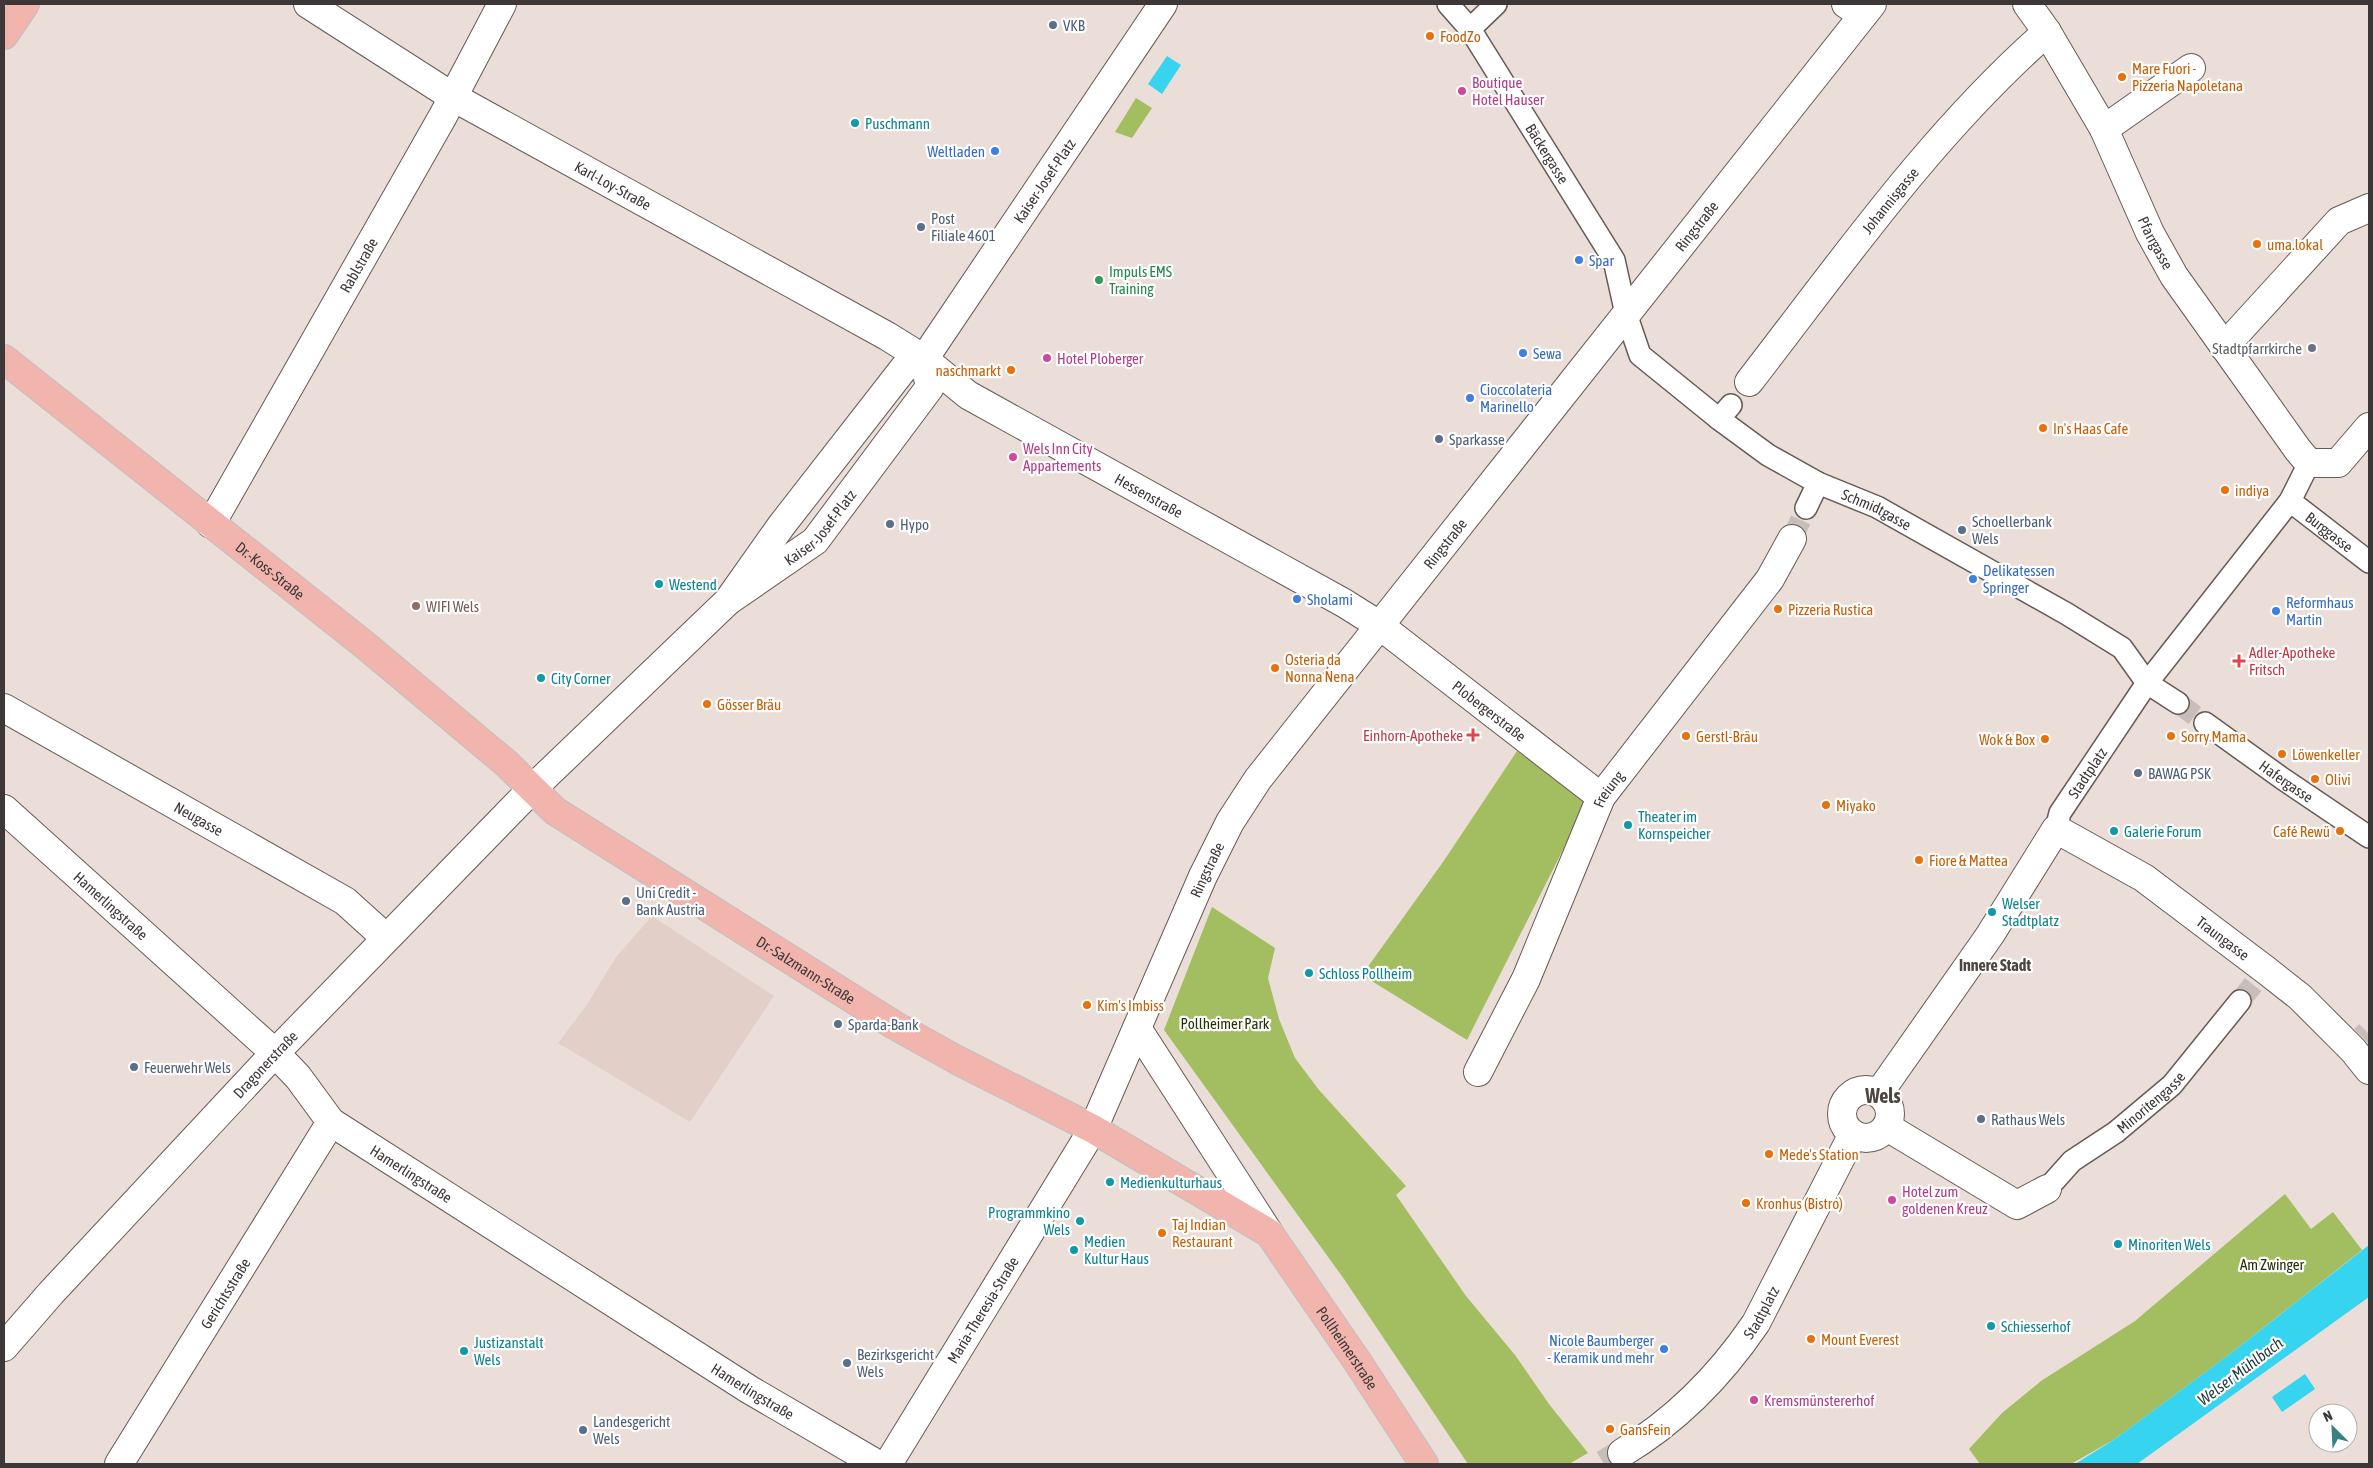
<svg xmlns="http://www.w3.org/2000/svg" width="2373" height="1468" viewBox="0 0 2373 1468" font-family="'Asap Condensed',sans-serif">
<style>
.built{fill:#e2cfc7}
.green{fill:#a2be60}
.water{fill:#36d4ef}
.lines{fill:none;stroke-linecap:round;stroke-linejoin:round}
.pedestrian-tunnel{stroke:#c8bdb9;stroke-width:21;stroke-dasharray:21 11;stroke-linecap:butt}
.minor-tunnel{stroke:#c8bdb9;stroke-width:28;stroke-dasharray:28 14;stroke-linecap:butt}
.pedestrian-casing{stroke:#655a56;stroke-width:24}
.minor-casing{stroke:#655a56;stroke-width:30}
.tertiary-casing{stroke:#655a56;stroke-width:30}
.secondary-casing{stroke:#655a56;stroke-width:30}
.primary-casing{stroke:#c1bfbf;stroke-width:30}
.pedestrian{stroke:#fff;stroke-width:21}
.minor{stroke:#fff;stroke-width:28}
.tertiary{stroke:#fff;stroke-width:28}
.secondary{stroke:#fff;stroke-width:28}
.primary{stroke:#f1b5ae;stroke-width:28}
.service-dot{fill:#5c6f8a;stroke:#fff;stroke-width:2}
.food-dot{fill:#e8710a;stroke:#fff;stroke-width:2}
.hotel-dot{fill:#d1479c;stroke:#fff;stroke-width:2}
.culture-dot{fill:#0f9aa8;stroke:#fff;stroke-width:2}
.shop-dot{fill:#3f7fe0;stroke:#fff;stroke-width:2}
.leisure-dot{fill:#2e9e5b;stroke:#fff;stroke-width:2}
.worship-dot{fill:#6b7280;stroke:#fff;stroke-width:2}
.education-dot{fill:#8d6e63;stroke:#fff;stroke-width:2}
.health-dot{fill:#e0444e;stroke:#fff;stroke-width:2}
.labels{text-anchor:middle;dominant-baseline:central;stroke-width:4.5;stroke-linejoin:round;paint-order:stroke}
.service-label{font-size:15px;fill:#4e5e75;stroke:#fff;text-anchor:start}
.food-label{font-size:15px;fill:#c56008;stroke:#fff;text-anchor:start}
.hotel-label{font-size:15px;fill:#b23c85;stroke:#fff;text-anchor:start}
.culture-label{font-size:15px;fill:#0d838f;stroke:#fff;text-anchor:start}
.shop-label{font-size:15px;fill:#366cbe;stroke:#fff;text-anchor:start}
.street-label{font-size:15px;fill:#3d3837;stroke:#fff}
.leisure-label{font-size:15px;fill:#27864d;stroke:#fff;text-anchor:start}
.worship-label{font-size:15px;fill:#5b616d;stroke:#fff;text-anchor:end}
.education-label{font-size:15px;fill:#785e54;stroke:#fff;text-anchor:start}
.health-label{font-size:15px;fill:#be3a42;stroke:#fff;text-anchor:start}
.park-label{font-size:15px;fill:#253006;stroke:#fff}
.neighbourhood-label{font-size:16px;font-weight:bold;fill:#4e4440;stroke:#fff}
.water-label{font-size:16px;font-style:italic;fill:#253e43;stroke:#fff}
.district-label{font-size:20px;font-weight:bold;fill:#4e4440;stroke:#fff}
</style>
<rect width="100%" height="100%" fill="#ebded9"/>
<path class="built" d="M 652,916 L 774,996 L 690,1122 L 558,1043 L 586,1006 L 616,957 Z"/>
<path class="green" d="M 1136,98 L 1152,108 L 1132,138 L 1115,132 Z
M 1517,751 L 1588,800 L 1467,1040 L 1362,975 L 1443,862 Z
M 1212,907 L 1275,948 L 1268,978 L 1279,1019 L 1295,1058 L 1319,1090 L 1406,1186 L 1396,1195 L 1466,1296 L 1515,1355 L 1549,1404 L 1588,1453 L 1569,1464 L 1468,1464 L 1344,1279 L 1164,1030 Z
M 2285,1194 L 2311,1229 L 2333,1212 L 2362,1250 L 2230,1354 L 2115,1439 L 2071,1464 L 1980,1464 L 1969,1449 L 2002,1413 L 2041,1381 L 2135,1321 Z"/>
<path class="water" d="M 1167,56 L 1181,65 L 1162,94 L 1148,84 Z
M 2369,1245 L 2369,1297 L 2137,1464 L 2075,1464 L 2115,1439 L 2230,1354 Z
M 2305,1374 L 2315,1389 L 2282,1412 L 2272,1397 Z"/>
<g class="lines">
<path class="pedestrian-tunnel" d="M 1792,539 L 1806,508
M 2178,703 L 2205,723
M 2240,1001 L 2256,981"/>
<path class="minor-tunnel" d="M 2364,1039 L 2369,1034
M 1604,1464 L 1622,1453"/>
<defs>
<g id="pedestrian">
<path id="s1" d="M 1448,4 L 1470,29 L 1614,260 L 1626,314 L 1640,355 L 1719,419 L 1768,455 L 1818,483 L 1877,507 L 2067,614 L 2122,648 L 2147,683 L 2178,703"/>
<path d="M 1470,29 L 1496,4"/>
<path d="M 1719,419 L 1731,405"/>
<path id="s2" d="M 2290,501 L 2369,562"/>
<path d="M 1806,508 L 1818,483"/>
<path id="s3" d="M 2205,723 L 2283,779 L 2369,837"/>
<path id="s4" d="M 2056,829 L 2060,813 L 2147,683 L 2290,501 L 2309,463"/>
<path id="s5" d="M 2047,1189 L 2072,1161 L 2116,1132 L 2172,1085 L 2240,1001"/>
</g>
<g id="minor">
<path id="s6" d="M 308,4 L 453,97 L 887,336 L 924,359 L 968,395 L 1344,603 L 1379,625 L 1601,797"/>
<path d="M 1846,4 L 1863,15"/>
<path id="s7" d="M 2027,4 L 2047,32 L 2104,129 L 2150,233 L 2174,276 L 2298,450 L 2309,463 L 2338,463 L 2369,427"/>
<path d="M 2104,129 L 2191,68"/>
<path d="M 2224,347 L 2339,221 L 2369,208"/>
<path id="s8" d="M 1749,382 C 1842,262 1932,133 2047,32"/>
<path id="s9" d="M 211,524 L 443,116 L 502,4"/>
<path id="s10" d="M 4,708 L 345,901 L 386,938"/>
<path id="s11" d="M 4,809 L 275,1053 L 298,1077 L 331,1122 L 750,1390 L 877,1464"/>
<path id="s12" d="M 1478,1072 L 1526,979 L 1601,797 L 1770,579 L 1792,539"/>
<circle cx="1866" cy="1114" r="24"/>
<path id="s13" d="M 1879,1093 L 1990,935 L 2056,829 L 2144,878 L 2267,971 L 2300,997 L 2353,1050 L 2369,1070"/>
<path d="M 1887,1127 L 2017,1205 L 2047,1189"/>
<path id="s14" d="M 1622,1453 C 1677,1420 1720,1376 1756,1323 L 1853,1134"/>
<path id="s15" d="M 119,1464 L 331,1122"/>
</g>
<g id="tertiary">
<path id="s16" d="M 728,601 L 781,526 L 904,368 L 924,359 L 1163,4"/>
<path id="s17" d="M 533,788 L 728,601 L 815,541 L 930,387 L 924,359"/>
</g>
<g id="secondary">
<path d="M 1137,1028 L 1269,1233"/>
<path id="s18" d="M 4,1347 L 51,1293 L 275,1053 L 533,788"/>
<path id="s19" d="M 888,1464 L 1093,1129 L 1203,876 L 1230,822 L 1258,779 L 1872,4"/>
</g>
<g id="primary">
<path d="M 4,35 L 25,4"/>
<path id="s20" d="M 4,359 L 366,646 L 507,764 L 555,811 L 894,1025 L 957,1060 L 1093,1129 L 1269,1233 L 1357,1361 L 1424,1464"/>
</g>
</defs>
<use href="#pedestrian" class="pedestrian-casing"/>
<use href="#minor" class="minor-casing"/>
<use href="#tertiary" class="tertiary-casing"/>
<use href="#secondary" class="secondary-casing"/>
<use href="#primary" class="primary-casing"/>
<use href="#pedestrian" class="pedestrian"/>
<use href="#minor" class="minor"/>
<use href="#tertiary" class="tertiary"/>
<use href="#secondary" class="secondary"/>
<use href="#primary" class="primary"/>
</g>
<g class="service-dot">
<circle cx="1053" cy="25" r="5"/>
<circle cx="921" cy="227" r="5"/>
<circle cx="1439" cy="439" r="5"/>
<circle cx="890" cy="524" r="5"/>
<circle cx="1962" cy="530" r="5"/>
<circle cx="2138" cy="773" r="5"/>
<circle cx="626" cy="901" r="5"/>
<circle cx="838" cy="1024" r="5"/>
<circle cx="134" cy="1067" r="5"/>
<circle cx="1981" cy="1119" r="5"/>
<circle cx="847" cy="1363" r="5"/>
<circle cx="583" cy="1430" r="5"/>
</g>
<g class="food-dot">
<circle cx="1430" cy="36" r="5"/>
<circle cx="2122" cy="77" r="5"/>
<circle cx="2257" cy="244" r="5"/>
<circle cx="1011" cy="370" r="5"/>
<circle cx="2043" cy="428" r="5"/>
<circle cx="2225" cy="490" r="5"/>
<circle cx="1778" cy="609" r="5"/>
<circle cx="1275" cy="668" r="5"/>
<circle cx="707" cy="704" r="5"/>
<circle cx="1686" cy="736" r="5"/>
<circle cx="2171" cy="736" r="5"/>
<circle cx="2045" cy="739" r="5"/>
<circle cx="2282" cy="754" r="5"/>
<circle cx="2315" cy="779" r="5"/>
<circle cx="1826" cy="805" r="5"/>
<circle cx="2340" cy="831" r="5"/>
<circle cx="1919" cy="860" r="5"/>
<circle cx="1087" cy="1005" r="5"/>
<circle cx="1769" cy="1154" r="5"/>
<circle cx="1746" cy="1203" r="5"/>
<circle cx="1162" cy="1233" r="5"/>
<circle cx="1811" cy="1339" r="5"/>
<circle cx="1610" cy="1429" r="5"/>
</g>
<g class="hotel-dot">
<circle cx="1462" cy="91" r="5"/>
<circle cx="1047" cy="358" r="5"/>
<circle cx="1013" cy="457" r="5"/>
<circle cx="1892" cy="1200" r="5"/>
<circle cx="1754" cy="1400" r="5"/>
</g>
<g class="culture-dot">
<circle cx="855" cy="123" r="5"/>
<circle cx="659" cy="584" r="5"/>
<circle cx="541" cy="678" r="5"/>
<circle cx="1628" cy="825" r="5"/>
<circle cx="2114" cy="831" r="5"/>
<circle cx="1992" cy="912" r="5"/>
<circle cx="1309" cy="973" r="5"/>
<circle cx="1110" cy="1182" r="5"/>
<circle cx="1080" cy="1221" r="5"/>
<circle cx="2118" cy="1244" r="5"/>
<circle cx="1074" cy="1250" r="5"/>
<circle cx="1991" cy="1326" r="5"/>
<circle cx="464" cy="1351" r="5"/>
</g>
<g class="shop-dot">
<circle cx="995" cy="151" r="5"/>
<circle cx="1579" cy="260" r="5"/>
<circle cx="1523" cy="353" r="5"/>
<circle cx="1470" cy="398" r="5"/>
<circle cx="1973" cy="579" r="5"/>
<circle cx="1297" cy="599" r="5"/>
<circle cx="2276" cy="611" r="5"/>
<circle cx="1664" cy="1349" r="5"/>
</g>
<circle class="leisure-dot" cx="1099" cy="280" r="5"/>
<circle class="worship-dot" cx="2312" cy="348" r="5"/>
<circle class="education-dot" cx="416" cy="606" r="5"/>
<g class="health-dot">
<path d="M2236.5 653.5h5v5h5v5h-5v5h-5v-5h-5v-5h5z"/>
<path d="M1470.5 727.5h5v5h5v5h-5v5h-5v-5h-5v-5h5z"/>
</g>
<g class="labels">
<g class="service-label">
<text x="1063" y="25">VKB</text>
<text x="931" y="218">Post<tspan x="931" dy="17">Filiale 4601</tspan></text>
<text x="1449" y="439">Sparkasse</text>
<text x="1972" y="521">Schoellerbank<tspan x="1972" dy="17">Wels</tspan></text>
<text x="900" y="524">Hypo</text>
<text x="2148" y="773">BAWAG PSK</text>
<text x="636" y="892">Uni Credit -<tspan x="636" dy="17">Bank Austria</tspan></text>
<text x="848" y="1024">Sparda-Bank</text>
<text x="144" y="1067">Feuerwehr Wels</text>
<text x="1991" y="1119">Rathaus Wels</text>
<text x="857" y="1354">Bezirksgericht<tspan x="857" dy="17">Wels</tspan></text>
<text x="593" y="1421">Landesgericht<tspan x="593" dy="17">Wels</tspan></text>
</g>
<g class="food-label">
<text x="1440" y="36">FoodZo</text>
<text x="2132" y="68">Mare Fuori -<tspan x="2132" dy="17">Pizzeria Napoletana</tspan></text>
<text x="2267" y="244">uma.lokal</text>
<text x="1001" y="370" text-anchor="end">naschmarkt</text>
<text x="2053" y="428">In's Haas Cafe</text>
<text x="2235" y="490">indiya</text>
<text x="1788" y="609">Pizzeria Rustica</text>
<text x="1285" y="659">Osteria da<tspan x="1285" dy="17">Nonna Nena</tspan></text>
<text x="717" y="704">Gösser Bräu</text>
<text x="1696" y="736">Gerstl-Bräu</text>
<text x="2181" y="736">Sorry Mama</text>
<text x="2035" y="739" text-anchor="end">Wok &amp; Box</text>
<text x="2292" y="754">Löwenkeller</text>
<text x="2325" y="779">Olivi</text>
<text x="1836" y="805">Miyako</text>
<text x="2330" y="831" text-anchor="end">Café Rewü</text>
<text x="1929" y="860">Fiore &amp; Mattea</text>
<text x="1097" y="1005">Kim's Imbiss</text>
<text x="1779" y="1154">Mede's Station</text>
<text x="1756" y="1203">Kronhus (Bistro)</text>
<text x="1172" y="1224">Taj Indian<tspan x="1172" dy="17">Restaurant</tspan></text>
<text x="1821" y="1339">Mount Everest</text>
<text x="1620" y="1429">GansFein</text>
</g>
<g class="hotel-label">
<text x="1472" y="82">Boutique<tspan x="1472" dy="17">Hotel Hauser</tspan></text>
<text x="1057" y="358">Hotel Ploberger</text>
<text x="1023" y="448">Wels Inn City<tspan x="1023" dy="17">Appartements</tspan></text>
<text x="1902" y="1191">Hotel zum<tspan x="1902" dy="17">goldenen Kreuz</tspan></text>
<text x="1764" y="1400">Kremsmünstererhof</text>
</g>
<g class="culture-label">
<text x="865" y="123">Puschmann</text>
<text x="669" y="584">Westend</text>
<text x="551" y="678">City Corner</text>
<text x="1638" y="816">Theater im<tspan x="1638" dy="17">Kornspeicher</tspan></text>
<text x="2124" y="831">Galerie Forum</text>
<text x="2002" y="903">Welser<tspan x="2002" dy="17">Stadtplatz</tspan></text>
<text x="1319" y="973">Schloss Pollheim</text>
<text x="1120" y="1182">Medienkulturhaus</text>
<text x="1070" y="1212" text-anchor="end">Programmkino<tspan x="1070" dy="17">Wels</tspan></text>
<text x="1084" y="1241">Medien<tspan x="1084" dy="17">Kultur Haus</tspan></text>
<text x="2128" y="1244">Minoriten Wels</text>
<text x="2001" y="1326">Schiesserhof</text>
<text x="474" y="1342">Justizanstalt<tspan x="474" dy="17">Wels</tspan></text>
</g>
<g class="shop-label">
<text x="985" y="151" text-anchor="end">Weltladen</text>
<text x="1589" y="260">Spar</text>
<text x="1533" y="353">Sewa</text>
<text x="1480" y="389">Cioccolateria<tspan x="1480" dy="17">Marinello</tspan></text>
<text x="1983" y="570">Delikatessen<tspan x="1983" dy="17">Springer</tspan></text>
<text x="1307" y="599">Sholami</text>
<text x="2286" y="602">Reformhaus<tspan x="2286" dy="17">Martin</tspan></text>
<text x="1654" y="1340" text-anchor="end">Nicole Baumberger<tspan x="1654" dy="17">- Keramik und mehr</tspan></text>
</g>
<g class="street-label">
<text stroke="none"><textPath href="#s1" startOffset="180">Bäckergasse</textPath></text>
<text stroke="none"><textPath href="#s16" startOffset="529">Kaiser-Josef-Platz</textPath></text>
<text stroke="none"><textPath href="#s6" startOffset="355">Karl-Loy-Straße</textPath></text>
<text stroke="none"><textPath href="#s8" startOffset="230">Johannisgasse</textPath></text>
<text stroke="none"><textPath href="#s19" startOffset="1486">Ringstraße</textPath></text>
<text stroke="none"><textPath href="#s7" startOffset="272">Pfarrgasse</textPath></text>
<text stroke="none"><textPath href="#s9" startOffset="298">Rablstraße</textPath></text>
<text stroke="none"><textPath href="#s6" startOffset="975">Hessenstraße</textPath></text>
<text stroke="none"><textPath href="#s1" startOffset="688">Schmidtgasse</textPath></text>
<text stroke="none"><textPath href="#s17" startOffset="389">Kaiser-Josef-Platz</textPath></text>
<text stroke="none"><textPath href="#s2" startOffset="50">Burggasse</textPath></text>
<text stroke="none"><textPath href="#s19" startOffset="1081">Ringstraße</textPath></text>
<text stroke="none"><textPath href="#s20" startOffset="340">Dr.-Koss-Straße</textPath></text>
<text stroke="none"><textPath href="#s6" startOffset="1379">Plobergerstraße</textPath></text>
<text stroke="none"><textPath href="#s4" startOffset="65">Stadtplatz</textPath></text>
<text stroke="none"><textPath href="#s3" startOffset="100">Hafergasse</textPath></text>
<text stroke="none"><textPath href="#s12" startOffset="312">Freiung</textPath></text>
<text stroke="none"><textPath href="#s10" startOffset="224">Neugasse</textPath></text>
<text stroke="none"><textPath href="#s19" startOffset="676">Ringstraße</textPath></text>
<text stroke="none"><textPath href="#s11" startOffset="144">Hamerlingstraße</textPath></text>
<text stroke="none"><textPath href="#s13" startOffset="518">Traungasse</textPath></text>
<text stroke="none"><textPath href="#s20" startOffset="1010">Dr.-Salzmann-Straße</textPath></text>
<text stroke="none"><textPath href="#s18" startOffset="385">Dragonerstraße</textPath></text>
<text stroke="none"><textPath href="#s5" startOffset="136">Minoritengasse</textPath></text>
<text stroke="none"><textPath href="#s11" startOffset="549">Hamerlingstraße</textPath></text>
<text stroke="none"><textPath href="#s15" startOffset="201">Gerichtsstraße</textPath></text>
<text stroke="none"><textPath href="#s19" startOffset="181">Maria-Theresia-Straße</textPath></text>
<text stroke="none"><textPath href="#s14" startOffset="200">Stadtplatz</textPath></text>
<text stroke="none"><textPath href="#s20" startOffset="1682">Pollheimerstraße</textPath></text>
<text stroke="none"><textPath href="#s11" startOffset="954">Hamerlingstraße</textPath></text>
</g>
<g class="leisure-label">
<text x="1109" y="271">Impuls EMS<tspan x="1109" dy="17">Training</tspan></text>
</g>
<g class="worship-label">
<text x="2302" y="348">Stadtpfarrkirche</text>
</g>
<g class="education-label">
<text x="426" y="606">WIFI Wels</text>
</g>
<g class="health-label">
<text x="2249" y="652">Adler-Apotheke<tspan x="2249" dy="17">Fritsch</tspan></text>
<text x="1463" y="735" text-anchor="end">Einhorn-Apotheke</text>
</g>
<g class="park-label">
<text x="1225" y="1023">Pollheimer Park</text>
<text x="2272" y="1264">Am Zwinger</text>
</g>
<g class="neighbourhood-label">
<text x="1995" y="965">Innere Stadt</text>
</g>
<g class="water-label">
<text transform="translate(2240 1371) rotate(-37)">Welser Mühlbach</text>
</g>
<g class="district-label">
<text x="1883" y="1095">Wels</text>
</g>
</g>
<rect width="2373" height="1468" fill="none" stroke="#3d3837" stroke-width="10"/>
<g transform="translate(2333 1428) rotate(336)"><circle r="24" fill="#ffffff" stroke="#b1afaf"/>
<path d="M0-4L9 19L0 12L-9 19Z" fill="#3a8282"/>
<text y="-8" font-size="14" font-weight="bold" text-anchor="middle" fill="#3d3837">N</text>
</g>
</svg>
